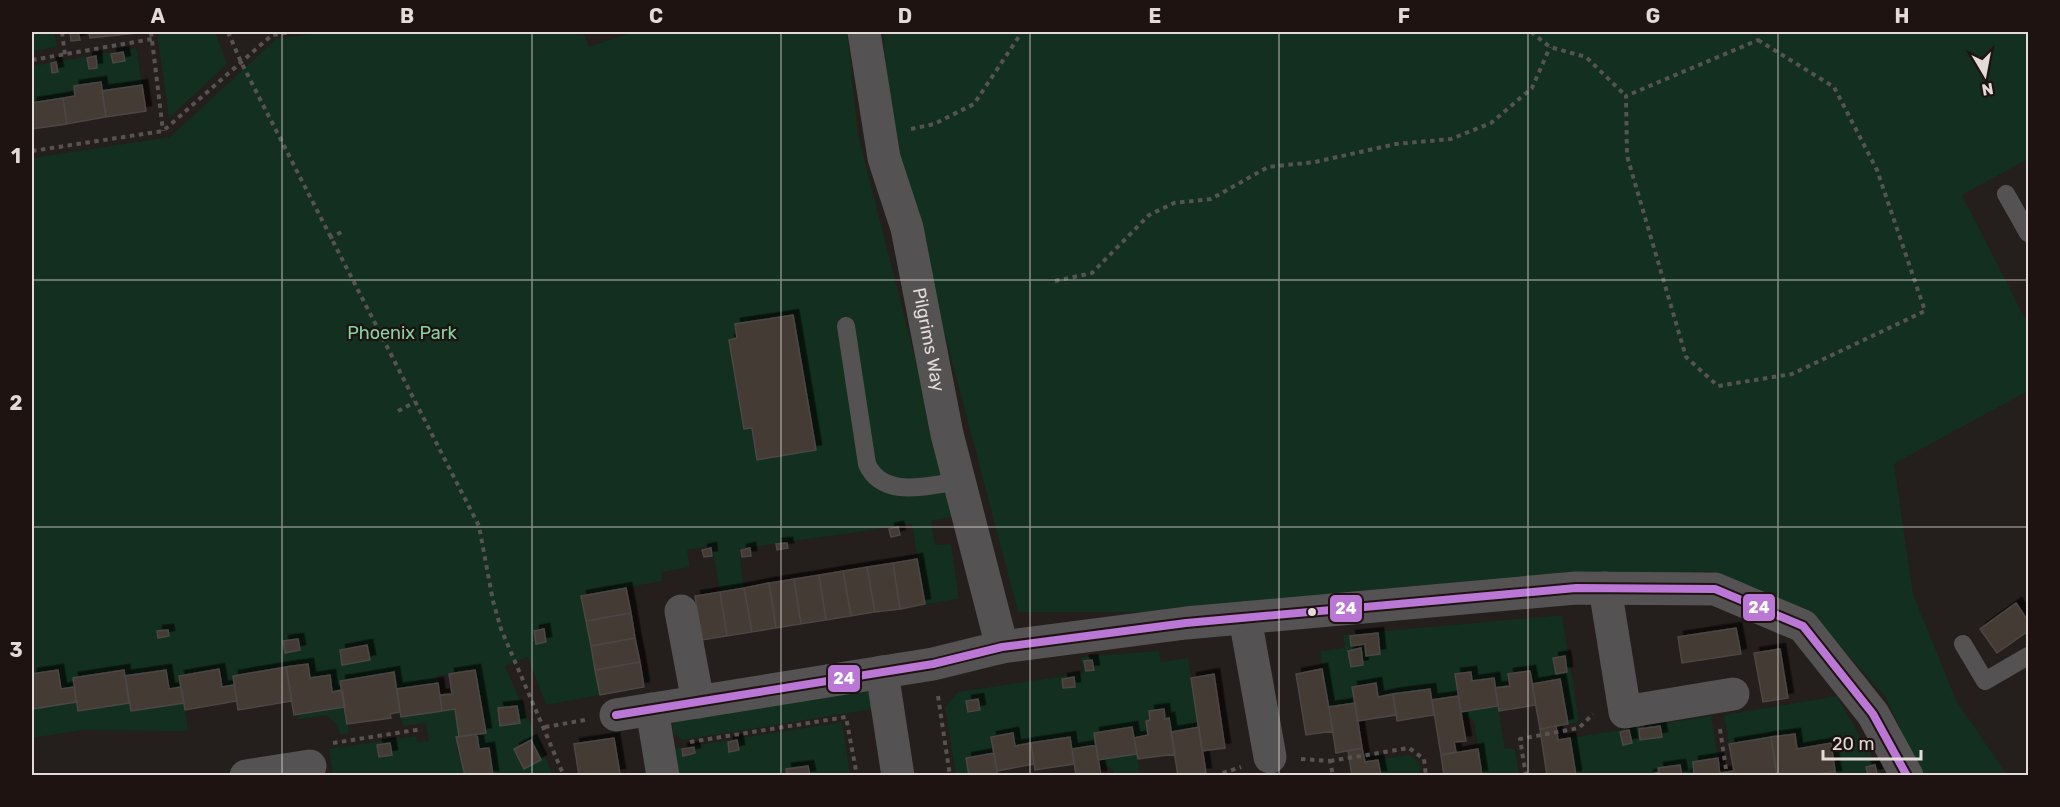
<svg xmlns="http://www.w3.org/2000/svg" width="2060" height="807" viewBox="0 0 2060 807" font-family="Rubik,sans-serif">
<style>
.green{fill:#122f1f}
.building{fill:#443a36;stroke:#4c4745;stroke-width:1.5;filter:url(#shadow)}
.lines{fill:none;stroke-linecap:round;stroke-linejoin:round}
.path{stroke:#565352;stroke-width:4;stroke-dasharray:4.5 4.5;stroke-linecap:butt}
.service{stroke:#555253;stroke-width:18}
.minor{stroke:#555253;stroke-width:33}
.bus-1-casing{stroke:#1e1310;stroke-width:12}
.bus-1{stroke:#ba77d6;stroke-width:8}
.grid{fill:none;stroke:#e3dbd8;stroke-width:1.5;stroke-opacity:0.55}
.bus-dot{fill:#e3dbd8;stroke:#1e1310;stroke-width:2}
.labels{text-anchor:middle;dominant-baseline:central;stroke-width:4.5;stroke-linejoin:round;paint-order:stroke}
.park-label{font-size:18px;fill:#87d3a5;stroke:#1e1310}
.street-label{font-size:18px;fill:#e3dbd8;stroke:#1e1310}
.line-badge{stroke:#1e1310;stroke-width:2}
.badge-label{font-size:16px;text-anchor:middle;font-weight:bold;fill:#fff}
.neatline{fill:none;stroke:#e3dbd8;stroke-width:2}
.grid-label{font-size:20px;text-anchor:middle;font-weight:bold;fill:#e3dbd8}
</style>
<defs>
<filter id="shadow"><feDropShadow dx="5.5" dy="-5.5" stdDeviation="0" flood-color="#0009"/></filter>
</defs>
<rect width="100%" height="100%" fill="#241e1c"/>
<path class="green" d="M 32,32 L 54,32 L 57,47 L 32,51 Z
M 157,32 L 215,32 L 227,64 L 169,118 Z
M 323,32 L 583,32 L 589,47 L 633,32 L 847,32 L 858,134 L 955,516 L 931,521 L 935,545 L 951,544 L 959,599 L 925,604 L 912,524 L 739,549 L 744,588 L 720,592 L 712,546 L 687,550 L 690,567 L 661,572 L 662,581 L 582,596 L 600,695 L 546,705 L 528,657 L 505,666 L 553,775 L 493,775 L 489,748 L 479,749 L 477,734 L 486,732 L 474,670 L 437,676 L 438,683 L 397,689 L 394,672 L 341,681 L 342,690 L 332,692 L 329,676 L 310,678 L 307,664 L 233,676 L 234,685 L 222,687 L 218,669 L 180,676 L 181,687 L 169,689 L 166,670 L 125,676 L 124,671 L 73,678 L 74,687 L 61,689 L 58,670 L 32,674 L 32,158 L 170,137 L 276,39 Z
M 883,32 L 2028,32 L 2028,159 L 1962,195 L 2028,324 L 2028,391 L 1894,464 L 1913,594 L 1956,700 L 2007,775 L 1921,775 L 1886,698 L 1814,616 L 1710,571 L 1516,580 L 1181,612 L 1018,612 L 892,133 Z
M 136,48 L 142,85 L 102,91 L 101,82 L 74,86 L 75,96 L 32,103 L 32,66 Z
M 1562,615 L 1579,722 L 1568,724 L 1560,679 L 1532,684 L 1530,671 L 1508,674 L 1510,686 L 1495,688 L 1472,681 L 1471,672 L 1455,674 L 1458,696 L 1432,700 L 1430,689 L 1378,697 L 1376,683 L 1355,703 L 1329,707 L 1320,651 L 1345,648 L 1343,635 Z
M 1159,651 L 1161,662 L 1188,658 L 1199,727 L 1171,732 L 1169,718 L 1165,719 L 1163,709 L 1149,711 L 1150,720 L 1146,722 L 1148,735 L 1134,738 L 1132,727 L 1094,733 L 1096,745 L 1072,749 L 1069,737 L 1015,746 L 1013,734 L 994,753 L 966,758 L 969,775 L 956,775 L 945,707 L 958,692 L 1083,673 L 1081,657 Z
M 860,689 L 872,693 L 873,709 L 683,740 L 674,734 L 672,725 L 676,719 Z
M 1837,696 L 1882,775 L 1836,775 L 1831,744 L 1797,749 L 1795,734 L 1729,744 L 1724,715 Z
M 76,702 L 78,711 L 129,703 L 131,711 L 184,703 L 188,731 L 81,730 L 32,738 L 32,709 Z
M 1498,706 L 1505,749 L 1515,749 L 1519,775 L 1482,775 L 1474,721 L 1461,712 Z
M 345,707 L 349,733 L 340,735 L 338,726 L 327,715 L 299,719 L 294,715 Z
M 455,709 L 459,737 L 456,737 L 458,754 L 462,754 L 465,775 L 333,775 L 329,749 L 416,736 L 417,742 L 429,741 L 426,723 L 403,726 L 401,717 Z
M 1711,716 L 1718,758 L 1693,762 L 1694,774 L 1682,775 L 1680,765 L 1659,768 L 1659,772 L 1647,775 L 1576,775 L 1570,738 Z
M 842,722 L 850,775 L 810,775 L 808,766 L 787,769 L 787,775 L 677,775 L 673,749 Z
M 1137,754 L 1140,775 L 1114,775 L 1113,770 L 1098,760 Z
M 1409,755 L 1419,763 L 1421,775 L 1381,775 L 1378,760 Z"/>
<path class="building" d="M 78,32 L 80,40 L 71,41 L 70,33 Z
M 89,32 L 137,32 L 137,33 L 90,38 Z
M 123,52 L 125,61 L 113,63 L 111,54 Z
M 96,56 L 97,68 L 89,69 L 87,58 Z
M 56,62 L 58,72 L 52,73 L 51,63 Z
M 101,82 L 106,117 L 67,124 L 63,98 L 75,96 L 74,86 Z
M 142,85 L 146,111 L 106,117 L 102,91 Z
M 63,98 L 67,124 L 32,129 L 32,103 Z
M 793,315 L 816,450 L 757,460 L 752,428 L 744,429 L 729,340 L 737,338 L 735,324 Z
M 898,527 L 900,535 L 891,537 L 889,529 Z
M 787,543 L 788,548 L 777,550 L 776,544 Z
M 711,548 L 712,556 L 704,557 L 702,550 Z
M 750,548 L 751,556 L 742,557 L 741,550 Z
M 917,559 L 925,604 L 900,609 L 893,563 Z
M 893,563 L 900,609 L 875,612 L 867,567 Z
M 867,567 L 875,612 L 851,616 L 843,571 Z
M 843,571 L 851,616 L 826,620 L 819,575 Z
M 819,575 L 826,620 L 801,624 L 794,579 Z
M 794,579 L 801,624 L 776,628 L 769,583 Z
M 769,583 L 776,628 L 752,632 L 744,588 Z
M 626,588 L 631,613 L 586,621 L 581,596 Z
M 744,588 L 752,632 L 727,636 L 720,592 Z
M 720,592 L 727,636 L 702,640 L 695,596 Z
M 2016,603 L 2028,621 L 2028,631 L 1997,653 L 1980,629 Z
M 631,613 L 635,638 L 591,646 L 586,621 Z
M 1736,628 L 1741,654 L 1682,663 L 1678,637 Z
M 544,629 L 546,642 L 536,644 L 534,631 Z
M 168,630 L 169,636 L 158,638 L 157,631 Z
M 1378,633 L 1380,654 L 1366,656 L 1365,644 L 1351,646 L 1350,636 Z
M 635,638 L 640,662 L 595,670 L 591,646 Z
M 298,639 L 300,650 L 285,653 L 283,641 Z
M 367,645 L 370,660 L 342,665 L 340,650 Z
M 1361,648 L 1363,665 L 1351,667 L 1348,651 Z
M 1780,649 L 1788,698 L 1763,702 L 1754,653 Z
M 1565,656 L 1567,672 L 1556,674 L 1553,658 Z
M 1092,660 L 1094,670 L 1086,671 L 1084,661 Z
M 640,662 L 644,687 L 600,695 L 595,670 Z
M 308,664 L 310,678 L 330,675 L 332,692 L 342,690 L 345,707 L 294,715 L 286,667 Z
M 286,667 L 292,701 L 238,710 L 233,676 Z
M 219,669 L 222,687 L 234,685 L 237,701 L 185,710 L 179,676 Z
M 1322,669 L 1333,731 L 1306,735 L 1296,674 Z
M 58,670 L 61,689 L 74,687 L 76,702 L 32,709 L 32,674 Z
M 124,670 L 129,703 L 78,711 L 73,678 Z
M 166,670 L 169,689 L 181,687 L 184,703 L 131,711 L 125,676 Z
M 475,670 L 486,733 L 459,737 L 455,709 L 442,711 L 440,695 L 452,694 L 449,674 Z
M 1530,671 L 1536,705 L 1499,711 L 1495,688 L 1510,686 L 1508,674 Z
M 394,672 L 400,712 L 390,714 L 391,718 L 347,724 L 340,681 Z
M 1471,672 L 1472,681 L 1494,678 L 1498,706 L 1461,712 L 1455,674 Z
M 1214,674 L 1225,748 L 1202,751 L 1191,678 Z
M 1074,677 L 1075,687 L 1063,688 L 1062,679 Z
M 1560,679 L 1568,724 L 1540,729 L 1532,684 Z
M 438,683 L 442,711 L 401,717 L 397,689 Z
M 1376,683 L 1378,697 L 1393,694 L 1396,715 L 1358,721 L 1352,687 Z
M 1430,689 L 1434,715 L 1397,721 L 1393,694 Z
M 1458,696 L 1466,741 L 1454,742 L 1456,752 L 1441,755 L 1432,700 Z
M 978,699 L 980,710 L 968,712 L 966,701 Z
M 1355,703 L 1362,748 L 1336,753 L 1329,707 Z
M 517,706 L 520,723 L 500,726 L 498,708 Z
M 1164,709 L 1165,719 L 1169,718 L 1175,754 L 1138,759 L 1134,738 L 1148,735 L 1146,721 L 1150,720 L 1149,711 Z
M 1556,726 L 1558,740 L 1570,738 L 1576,776 L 1547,776 L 1540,729 Z
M 1660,726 L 1662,737 L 1640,740 L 1639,729 Z
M 1132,727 L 1137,754 L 1098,760 L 1094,733 Z
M 1199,727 L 1206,773 L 1178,776 L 1171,732 Z
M 1629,730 L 1632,743 L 1623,745 L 1620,732 Z
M 1013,733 L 1015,746 L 1031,743 L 1034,764 L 997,771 L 991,737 Z
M 477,734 L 479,749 L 489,748 L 493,776 L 465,776 L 456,737 Z
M 1795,734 L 1797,749 L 1831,743 L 1835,771 L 1807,776 L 1777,776 L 1771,737 Z
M 1070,737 L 1074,764 L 1035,770 L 1031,743 Z
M 1771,737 L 1777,776 L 1720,776 L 1720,773 L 1734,771 L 1729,744 Z
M 614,738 L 620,774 L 579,776 L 574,744 Z
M 531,740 L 541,760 L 524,769 L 514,749 Z
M 737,740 L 739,750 L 729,752 L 728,742 Z
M 390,743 L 392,755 L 379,757 L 377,745 Z
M 1096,745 L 1101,776 L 1076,776 L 1072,749 Z
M 694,747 L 695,753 L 683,756 L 682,749 Z
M 1362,748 L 1365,762 L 1378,760 L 1381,776 L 1352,776 L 1348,751 Z
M 1478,749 L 1482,776 L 1444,776 L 1441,755 Z
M 994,753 L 998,776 L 969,776 L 966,758 Z
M 1718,758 L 1720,776 L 1684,776 L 1694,774 L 1693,762 Z
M 1680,765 L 1682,776 L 1647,776 L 1659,772 L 1658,768 Z
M 1875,765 L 1877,774 L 1868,775 L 1866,767 Z
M 808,766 L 810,776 L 787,776 L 786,769 Z
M 1835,771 L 1836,776 L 1807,776 Z"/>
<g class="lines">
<path class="path" d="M 62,32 L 65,55
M 151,32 L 163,131
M 228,32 L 241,62 L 479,526 L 493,601 L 501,629 L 564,776
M 1531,32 L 1550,47 L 1586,57 L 1626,96
M 1758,40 L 1834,87 L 1877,170 L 1925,311 L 1792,374 L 1718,386 L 1686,357 L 1627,156 L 1626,96 Z
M 32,60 L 152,39
M 911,129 L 934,124 L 974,104 L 1022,32
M 32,151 L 163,131 L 272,35 L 292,32
M 329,238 L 344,231
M 1055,281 L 1092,273 L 1149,215 L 1174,203 L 1211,199 L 1268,167 L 1315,162 L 1396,144 L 1451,139 L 1491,123 L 1532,88 L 1550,47
M 398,411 L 415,402
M 938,696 L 950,776
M 545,727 L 585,720
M 1720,729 L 1727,776
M 690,742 L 846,717 L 857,776
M 333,743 L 422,729
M 1301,759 L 1330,761 L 1333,776
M 1330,761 L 1409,748 L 1424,759 L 1426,776
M 1214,776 L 1241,767
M 1526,776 L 1520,739 L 1579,728 L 1593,714"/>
<path class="service" d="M 2006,194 L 2028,233
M 846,326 L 867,464 C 883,500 930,485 960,481
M 1963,644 L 1985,681 L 2028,656"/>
<g class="minor">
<path id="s1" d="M 864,32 L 884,158 L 907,228 L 947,434 L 1002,647"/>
<path d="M 1605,588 L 1625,712 L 1733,694"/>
<path d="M 681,611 L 698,702"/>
<path d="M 1245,618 L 1270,757"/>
<path d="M 882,672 L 898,776"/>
<path d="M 652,709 L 663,776"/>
<path d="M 616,715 L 933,664 L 1002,647 L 1186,623 L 1576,588 L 1715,589 L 1803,626 L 1873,714 L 1907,776"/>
<path d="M 246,776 L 310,766"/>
</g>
<defs>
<path id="bus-1" d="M 616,715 L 933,664 L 1002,647 L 1186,623 L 1576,588 L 1715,589 L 1803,626 L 1873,714 L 1907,776"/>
</defs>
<use href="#bus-1" class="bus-1-casing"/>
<use href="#bus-1" class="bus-1"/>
</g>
<path class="grid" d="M 282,32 L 282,776M 532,32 L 532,776M 781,32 L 781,776M 1030,32 L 1030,776M 1279,32 L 1279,776M 1528,32 L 1528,776M 1778,32 L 1778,776M 32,280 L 2028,280M 32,527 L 2028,527"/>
<circle class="bus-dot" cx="1312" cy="612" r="5"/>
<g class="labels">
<g class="park-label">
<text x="402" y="333">Phoenix Park</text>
</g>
<g class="street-label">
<text stroke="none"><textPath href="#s1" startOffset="315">Pilgrims Way</textPath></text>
</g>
</g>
<g class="line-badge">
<rect x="1742" y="593" width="34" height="29" rx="6" fill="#ba77d6"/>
<rect x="1329" y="594" width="34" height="29" rx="6" fill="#ba77d6"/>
<rect x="827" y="664" width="34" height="29" rx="6" fill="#ba77d6"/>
</g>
<g class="badge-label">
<text x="1759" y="613">24</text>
<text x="1346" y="614">24</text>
<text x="844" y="684">24</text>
</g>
<rect width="2060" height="807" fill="none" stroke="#1e1310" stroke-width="66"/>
<g transform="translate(1985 75) rotate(170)" stroke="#1e1310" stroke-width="4.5" paint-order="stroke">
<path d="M0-4.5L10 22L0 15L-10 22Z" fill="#e3dbd8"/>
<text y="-9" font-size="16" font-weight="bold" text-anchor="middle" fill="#e3dbd8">N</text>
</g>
<path d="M1823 750v9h98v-9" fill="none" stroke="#e3dbd8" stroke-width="3"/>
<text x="1832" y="750" font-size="18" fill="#e3dbd8" stroke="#1e1310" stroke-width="4.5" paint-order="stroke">20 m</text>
<rect x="33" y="33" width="1994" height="741" class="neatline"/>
<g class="grid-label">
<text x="158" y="23">A</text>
<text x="407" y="23">B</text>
<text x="656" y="23">C</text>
<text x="905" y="23">D</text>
<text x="1155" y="23">E</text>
<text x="1404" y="23">F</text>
<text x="1653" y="23">G</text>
<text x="1902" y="23">H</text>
<text x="16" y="163">1</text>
<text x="16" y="410">2</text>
<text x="16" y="657">3</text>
</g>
</svg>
